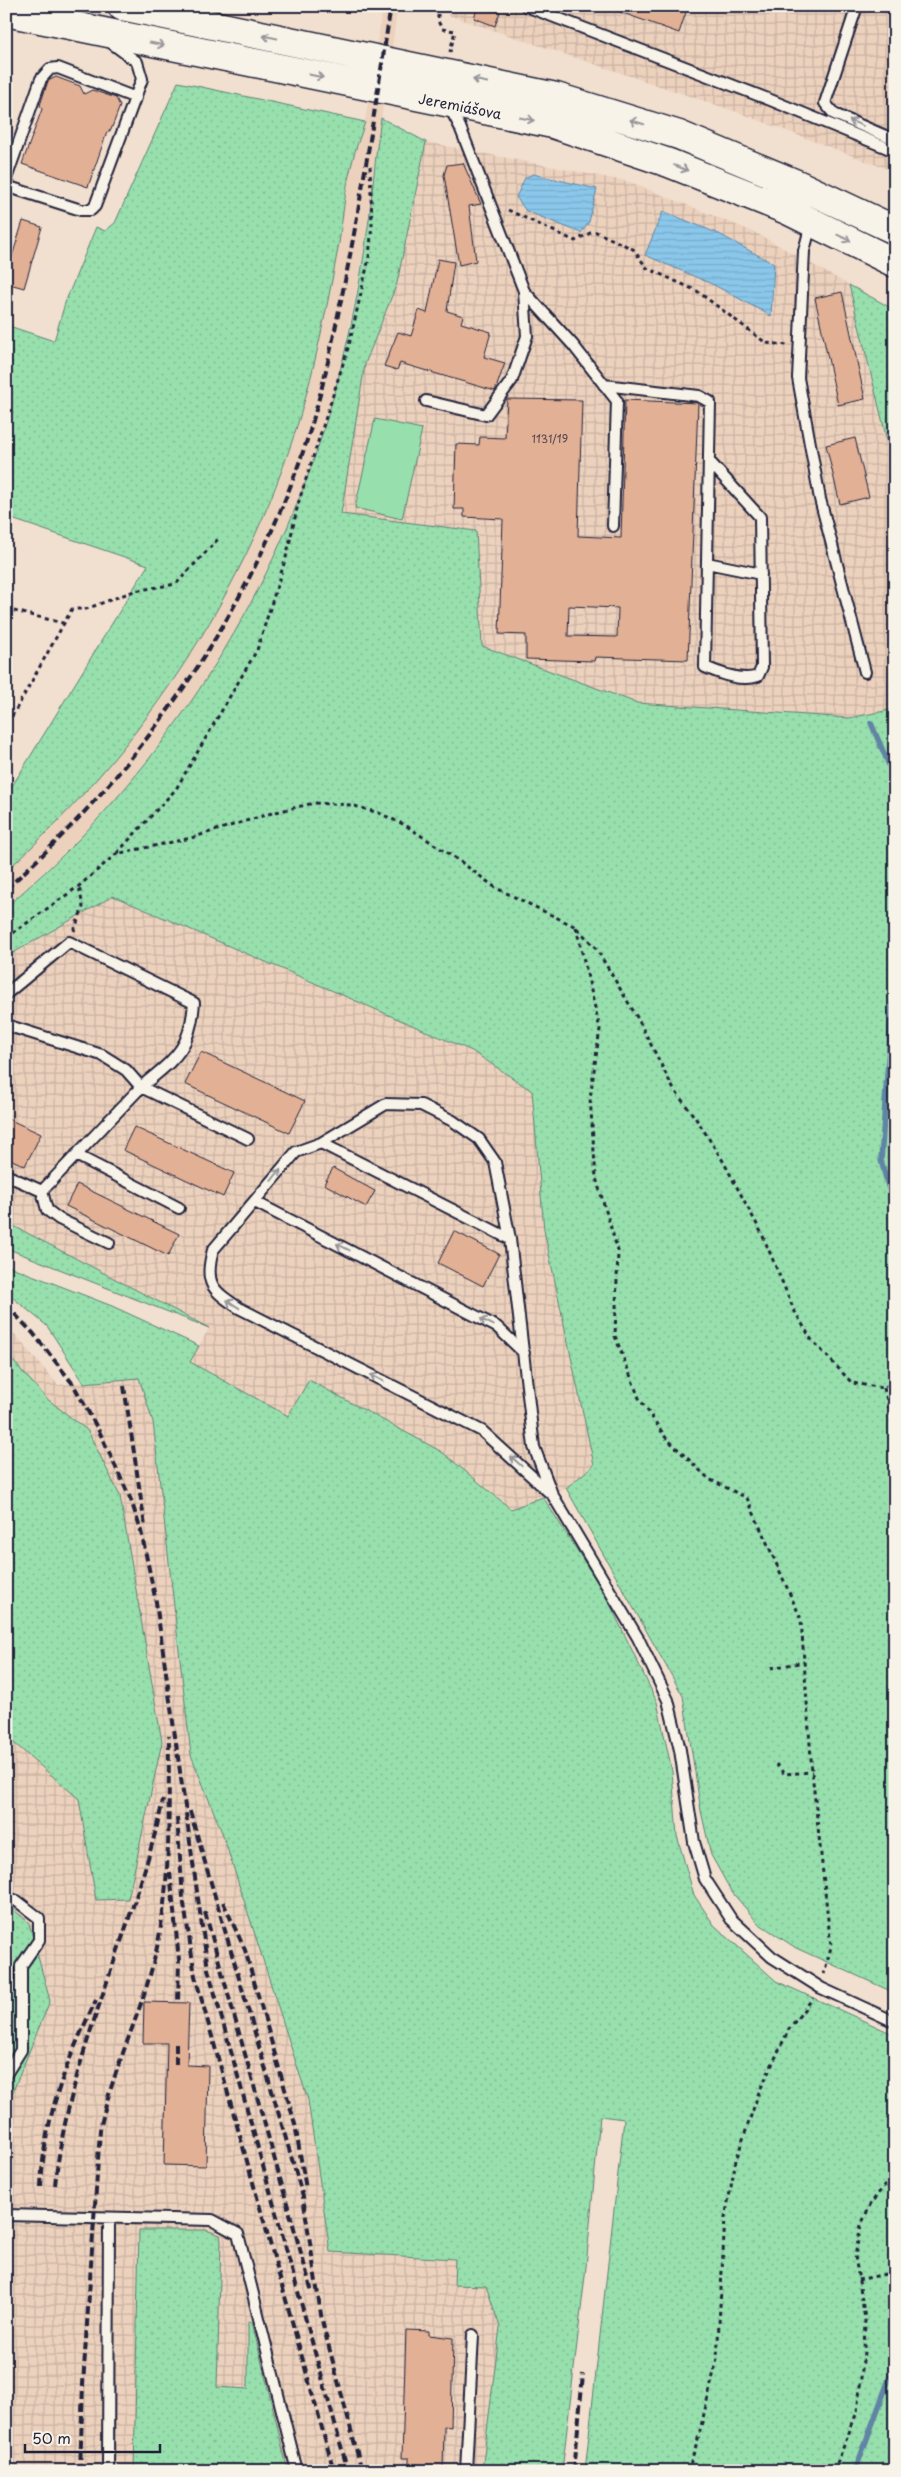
<svg xmlns="http://www.w3.org/2000/svg" width="901" height="2477" viewBox="0 0 901 2477" font-family="'Playpen Sans',sans-serif">
<style>
.built{fill:#ecd1bd}
.industrial{fill:url(#industrial-grid)}
.grass{fill:url(#grass-dots);stroke:#5c8074}
.garden{fill:#97dfad;stroke:#5c8074}
.water{fill:url(#water-rules);stroke:#6085a4}
.lines{fill:none;stroke-linecap:round;stroke-linejoin:round}
.stream{stroke:#6085a4;stroke-width:5.5}
.building{fill:#e2b094;stroke:#22223b;fill-rule:evenodd}
.service-casing{stroke:#22223b;stroke-width:14}
.secondary-casing{stroke:#22223b;stroke-width:31}
.path{stroke:#22223b;stroke-width:3;stroke-dasharray:4 4;stroke-linecap:butt}
.service{stroke:#f7f3e8;stroke-width:10}
.secondary{stroke:#f7f3e8;stroke-width:28}
.rail{stroke:#22223b;stroke-width:4;stroke-dasharray:8 4;stroke-linecap:butt}
.oneway{stroke:#97959a}
.labels{text-anchor:middle;dominant-baseline:central;stroke-width:5;stroke-linejoin:round;paint-order:stroke}
.number-label{font-size:11px;fill:#524651}
.street-label{font-size:14px;fill:#22223b;stroke:#f7f3e8}
</style>
<defs>
<pattern id="industrial-grid" width="8" height="8" patternUnits="userSpaceOnUse" patternTransform="scale(1.25)"><rect width="8" height="8" fill="#ecd1bd"/><path d="M0 4h8M4 0v8" fill="none" stroke="#cab3a3"/></pattern>
<pattern id="grass-dots" width="8" height="8" patternUnits="userSpaceOnUse" patternTransform="scale(1.25)"><rect width="8" height="8" fill="#97dfad"/><path d="M2 2h.1M6 6h.1" fill="none" stroke="#82bf96" stroke-width="1.8" stroke-linecap="round"/></pattern>
<pattern id="water-rules" width="6" height="5" patternUnits="userSpaceOnUse" patternTransform="scale(1.25)"><rect width="6" height="5" fill="#8ac7ea"/><path d="M0 2.5h6" fill="none" stroke="#77abca"/></pattern>
</defs>
<rect width="100%" height="100%" fill="#f1dfcf"/>
<filter id="ink" filterUnits="userSpaceOnUse"><feTurbulence type="fractalNoise" baseFrequency=".02" numOctaves="2"/><feDisplacementMap in="SourceGraphic" scale="10" xChannelSelector="R" yChannelSelector="G"/><feConvolveMatrix kernelMatrix="1 2 1 2 8 2 1 2 1" color-interpolation-filters="sRGB"/></filter>
<g filter="url(#ink)">
<path class="built" d="M 383,6 L 398,6 L 374,166 L 365,246 L 341,367 L 321,442 L 300,501 L 252,602 L 218,661 L 187,708 L 124,789 L 81,837 L 6,907 L 6,871 L 104,771 L 165,693 L 195,647 L 228,589 L 275,491 L 295,434 L 315,361 L 333,274 L 352,162 L 365,122 Z"/>
<path class="industrial" d="M 447,6 L 895,6 L 895,172 L 737,112 L 448,15 Z
M 426,142 L 630,182 L 756,233 L 849,285 L 895,472 L 895,709 L 849,718 L 637,703 L 482,646 L 476,531 L 341,514 L 365,364 L 397,283 Z
M 113,896 L 472,1051 L 532,1091 L 544,1230 L 594,1465 L 566,1488 L 512,1509 L 442,1452 L 309,1381 L 289,1417 L 190,1362 L 209,1328 L 6,1222 L 6,957 Z
M 6,1324 L 58,1385 L 139,1377 L 153,1422 L 191,1755 L 223,1835 L 308,2100 L 330,2252 L 574,2266 L 546,2471 L 6,2471 Z"/>
<path class="grass" d="M 178,82 L 365,122 C 361,135 355,149 352,163 C 345,189 343,216 339,243 C 332,282 324,321 315,360 C 269,558 157,735 6,871 L 6,796 L 148,565 L 6,517 L 6,325 L 54,341 L 65,303 L 96,227 L 105,231 L 115,223 Z
M 381,118 L 426,142 L 397,283 L 365,364 L 341,514 L 476,531 L 482,646 L 637,703 L 849,718 L 895,709 L 895,1153 L 892,1162 L 895,1163 L 895,1993 L 796,1948 L 758,1923 L 731,1891 L 711,1855 L 701,1811 L 683,1696 L 566,1488 L 594,1465 L 544,1230 L 532,1091 L 472,1051 L 113,896 L 6,957 L 6,907 C 32,884 58,861 82,836 C 207,705 298,544 341,367 C 351,328 359,288 365,248 C 372,205 374,161 381,118 Z
M 849,285 L 895,310 L 895,472 Z
M 6,1222 L 209,1328 L 6,1248 Z
M 6,1265 L 112,1306 L 199,1346 L 190,1362 L 288,1416 L 309,1380 L 442,1452 L 511,1509 L 543,1497 L 605,1594 L 657,1702 L 672,1771 L 677,1836 L 694,1895 L 714,1925 L 776,1981 L 895,2035 L 895,2471 L 585,2471 L 624,2119 L 600,2116 L 586,2267 L 562,2471 L 482,2471 L 500,2327 L 486,2286 L 454,2285 L 455,2259 L 330,2252 L 308,2100 L 223,1835 L 191,1755 L 153,1422 L 139,1378 L 84,1383 L 47,1326 L 6,1292 Z
M 6,1353 L 46,1398 L 88,1431 L 120,1496 L 162,1742 L 128,1899 L 96,1900 L 79,1799 L 6,1736 Z
M 6,1907 L 13,1909 L 29,1923 L 50,2001 L 6,2108 Z
M 139,2230 L 206,2230 L 220,2235 L 221,2241 L 217,2387 L 248,2389 L 248,2322 L 252,2322 L 288,2471 L 134,2471 Z"/>
<path class="garden" d="M 375,419 L 422,429 L 402,519 L 355,508 Z"/>
<path class="water" d="M 533,174 L 597,189 L 589,222 L 581,233 L 526,211 L 516,197 L 525,178 Z
M 663,211 L 719,234 L 774,264 L 771,316 L 714,285 L 645,255 Z"/>
<g class="lines">
<path class="stream" d="M 871,723 L 895,779
M 895,989 L 892,1005 L 881,1160 L 888,1186 L 895,1202
M 855,2471 L 895,2363"/>
</g>
<path class="building" d="M 478,6 L 500,12 L 495,26 L 474,18 Z
M 610,6 L 688,6 L 679,33 L 609,8 Z
M 56,77 L 80,86 L 84,94 L 92,90 L 116,98 L 120,106 L 111,130 L 107,132 L 88,187 L 22,164 L 42,109 L 40,105 L 48,81 Z
M 463,163 L 481,204 L 469,206 L 476,261 L 459,265 L 444,175 L 447,165 Z
M 23,221 L 42,227 L 24,288 L 6,283 L 6,276 Z
M 438,259 L 454,262 L 447,311 L 463,316 L 461,323 L 491,332 L 484,357 L 505,363 L 495,391 L 400,363 L 397,370 L 384,366 L 398,332 L 411,336 L 419,310 L 427,313 Z
M 842,292 L 865,399 L 838,405 L 815,298 Z
M 507,399 L 582,400 L 578,536 L 621,538 L 625,400 L 698,403 L 688,660 L 595,657 L 594,661 L 526,659 L 526,635 L 499,634 L 503,519 L 464,517 L 464,509 L 454,509 L 456,444 L 479,445 L 480,437 L 505,438 ZM 569,606 L 618,608 L 617,637 L 568,636 Z
M 855,438 L 869,497 L 840,504 L 826,445 Z
M 201,1052 L 305,1101 L 289,1133 L 185,1084 Z
M 6,1118 L 41,1134 L 25,1166 L 6,1157 Z
M 134,1127 L 234,1173 L 223,1197 L 123,1150 Z
M 333,1168 L 375,1191 L 366,1207 L 324,1184 Z
M 77,1184 L 179,1234 L 168,1256 L 66,1206 Z
M 454,1231 L 499,1254 L 483,1286 L 438,1263 Z
M 144,2002 L 189,2003 L 187,2065 L 208,2066 L 206,2166 L 164,2165 L 167,2043 L 143,2043 Z
M 406,2330 L 429,2331 L 429,2335 L 453,2338 L 451,2427 L 444,2426 L 443,2471 L 409,2471 L 409,2458 L 402,2458 Z"/>
<g class="lines">
<defs>
<path id="service" d="M 526,6 L 768,99 L 895,151
M 857,6 L 825,103 L 834,114 L 895,140
M 449,106 L 460,127 L 524,291 L 573,345 L 617,401 L 613,526
M 6,179 L 41,79 L 50,69 L 58,68 L 136,98
M 6,186 L 81,210 L 91,210 L 95,206 L 142,79 L 137,62 L 110,42
M 811,224 L 804,251 L 798,378 L 820,499 L 865,672
M 604,385 L 699,396 L 710,402 L 705,667 C 721,674 742,682 758,676 L 762,667 L 760,517 L 709,461
M 426,401 L 486,415 L 512,380 L 527,336 L 524,291
M 707,563 L 761,574
M 6,994 L 69,942 L 194,1003 C 190,1051 175,1058 141,1087 L 126,1070 L 102,1055 L 6,1025
M 321,1143 L 386,1104 L 421,1105 L 453,1121 L 479,1139 L 495,1162 L 510,1239 L 534,1447 L 552,1494 L 638,1638 L 668,1700 L 680,1750 L 694,1842 L 705,1879 L 731,1919 L 772,1957 L 821,1988 L 895,2022
M 76,1155 L 179,1208
M 6,1175 L 42,1191 L 141,1087 L 248,1139
M 42,1191 L 47,1210 L 59,1219 L 109,1243
M 255,1202 L 497,1327 L 524,1353
M 510,1239 L 321,1143 L 296,1152 L 213,1250 C 204,1284 212,1290 239,1308 L 482,1431 L 549,1492
M 6,1897 L 17,1901 L 39,1918 L 39,1940 L 21,1966 L 21,2050 L 6,2074
M 6,2215 L 212,2220 L 238,2234 L 297,2471
M 108,2471 L 109,2218
M 466,2471 L 473,2335"/>
<path id="secondary" d="M 122,6 L 556,97 L 679,135 L 799,185 L 895,230
M 6,12 L 553,124 L 669,163 L 787,210 L 895,263"/>
</defs>
<use href="#service" class="service-casing"/>
<use href="#secondary" class="secondary-casing"/>
<path class="path" d="M 438,6 L 438,21 L 442,29 L 455,31 L 450,52
M 245,7 L 254,9
M 508,210 L 575,241 L 594,231 L 633,249 L 647,268 L 697,291 L 766,343 L 787,345
M 6,609 L 63,623
M 6,719 L 10,720 L 72,609 L 86,609 L 134,591 L 176,584 L 219,538
M 117,853 L 176,789 L 257,650 L 287,554 L 298,504 L 349,345 L 369,258 L 372,224 L 370,166
M 576,927 L 600,1029 L 590,1098 L 596,1178 L 618,1251 L 615,1336 L 639,1398 L 666,1438 L 709,1479 L 747,1498 L 801,1619 L 812,1772 L 831,1947 L 824,1974
M 74,931 L 83,907 L 79,886
M 6,938 L 79,886 L 116,854 L 191,838 L 272,813 L 314,803 L 351,805 L 379,813 L 405,825 L 461,862 L 496,888 L 576,927 L 596,948 L 638,1019 L 673,1088 L 699,1123 L 723,1161 L 762,1234 L 794,1310 L 811,1339 L 852,1383 L 884,1388 L 895,1380
M 884,1388 L 895,1434
M 771,1668 L 804,1662
M 776,1764 L 784,1774 L 812,1772
M 858,2280 L 895,2272
M 688,2471 L 698,2439 L 717,2359 L 725,2218 L 736,2160 L 759,2092 L 789,2029 L 813,1998
M 834,2471 L 857,2412 L 864,2352 L 865,2319 L 855,2256 L 861,2225 L 871,2203 L 884,2186 L 895,2181"/>
<use href="#service" class="service"/>
<use href="#secondary" class="secondary"/>
<path class="rail" d="M 6,889 C 143,766 249,615 307,440 C 321,396 331,350 340,305 C 361,206 375,106 391,6
M 6,1305 L 33,1333 L 73,1384 L 101,1435 L 131,1500 L 141,1531 L 156,1602 L 208,1969 L 348,2471
M 124,1386 L 145,1526
M 190,1811 L 303,2197 L 322,2321 L 362,2471
M 177,1818 L 183,1897 L 195,1976 L 334,2471
M 170,1872 L 179,1960 L 178,2003
M 223,1902 L 245,1950 L 295,2124 L 306,2189
M 205,1912 L 312,2292
M 176,2064 L 176,2044
M 55,2185 C 69,2053 135,1929 163,1800
M 41,2187 C 44,2116 66,2063 96,2000
M 80,2471 L 83,2384 L 100,2130 C 112,2070 141,2015 155,1956 C 172,1885 168,1808 169,1736
M 574,2471 L 583,2374"/>
</g>
<defs><path id="oneway-shaft" d="M-6 0H5M1.5-3L5.5 0L1.5 3" fill="none" stroke-width="1.6" stroke-linecap="round" stroke-linejoin="round" transform="scale(1.25)"/></defs>
<g class="oneway">
<use href="#oneway-shaft" transform="translate(270 37) rotate(-168)"/>
<use href="#oneway-shaft" transform="translate(157 44) rotate(12)"/>
<use href="#oneway-shaft" transform="translate(316 76) rotate(12)"/>
<use href="#oneway-shaft" transform="translate(480 81) rotate(-168)"/>
<use href="#oneway-shaft" transform="translate(527 119) rotate(11)"/>
<use href="#oneway-shaft" transform="translate(637 122) rotate(-163)"/>
<use href="#oneway-shaft" transform="translate(856 123) rotate(-157)"/>
<use href="#oneway-shaft" transform="translate(681 168) rotate(22)"/>
<use href="#oneway-shaft" transform="translate(844 238) rotate(26)"/>
<use href="#oneway-shaft" transform="translate(276 1175) rotate(-51)"/>
<use href="#oneway-shaft" transform="translate(343 1247) rotate(-153)"/>
<use href="#oneway-shaft" transform="translate(233 1304) rotate(-147)"/>
<use href="#oneway-shaft" transform="translate(487 1322) rotate(-153)"/>
<use href="#oneway-shaft" transform="translate(377 1378) rotate(-153)"/>
<use href="#oneway-shaft" transform="translate(516 1461) rotate(-138)"/>
</g>
</g>
<g class="labels">
<g class="number-label">
<text x="550" y="438">1131/19</text>
</g>
<g class="street-label">
<text transform="translate(460 106) rotate(11)">Jeremiášova</text>
</g>
</g>
<rect width="901" height="2477" fill="none" stroke="#f7f3e8" stroke-width="25"/>
<rect x="12" y="12" width="876" height="2452" fill="none" stroke="#22223b" stroke-width="2" filter="url(#ink)"/>
<path d="M25 2444v8h135v-8" fill="none" stroke="#22223b" stroke-width="2.5"/>
<text x="32" y="2444" font-size="15" fill="#22223b" stroke="#f7f3e8" stroke-width="4" paint-order="stroke">50 m</text>
</svg>
